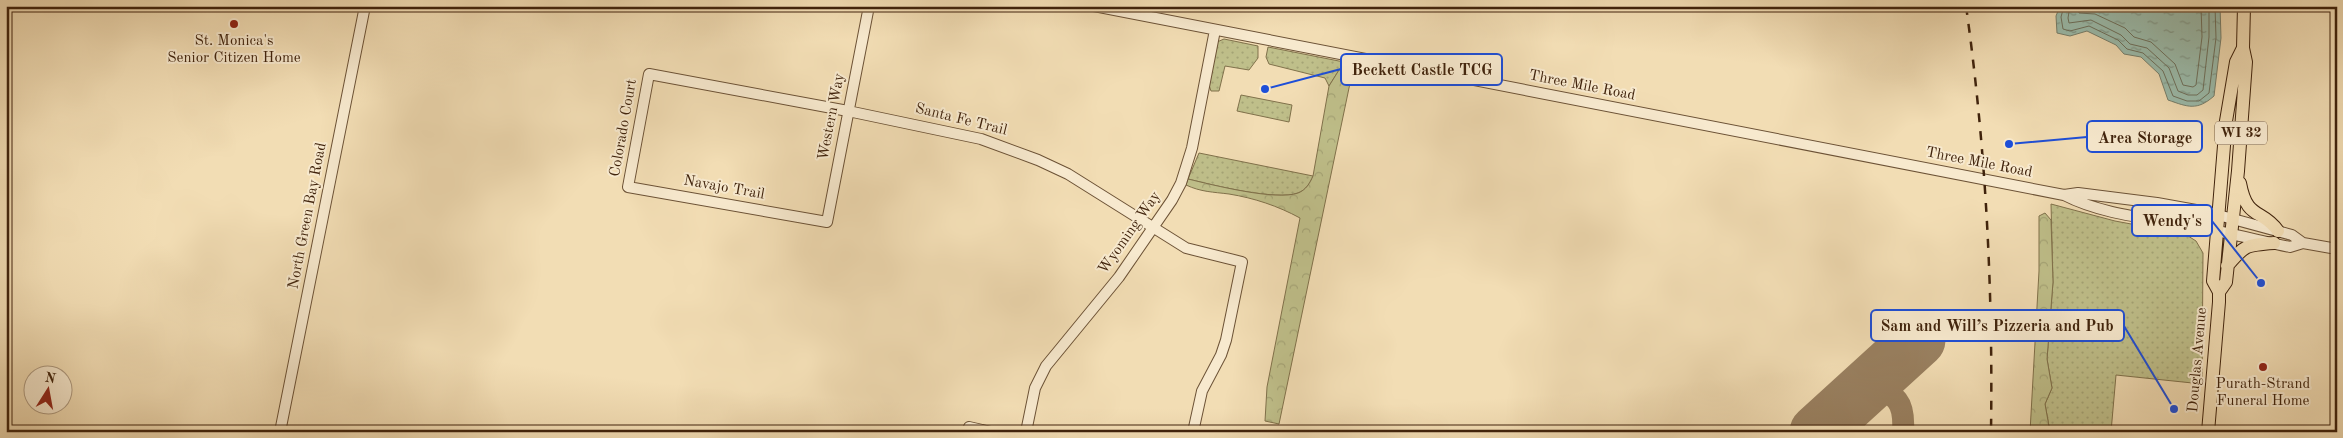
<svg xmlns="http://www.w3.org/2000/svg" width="2343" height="438" viewBox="0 0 2343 438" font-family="'Old Standard TT',serif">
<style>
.grass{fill:url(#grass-dots);stroke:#80714b}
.forest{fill:url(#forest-crowns);stroke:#80714b}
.water{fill:url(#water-ripples);stroke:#777f6c}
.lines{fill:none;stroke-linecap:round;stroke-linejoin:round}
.shore{stroke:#6e705c;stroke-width:1}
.taxiway{stroke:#998060;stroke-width:22}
.runway{stroke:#998060;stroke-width:55}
.minor-casing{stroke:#6c5236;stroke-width:12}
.major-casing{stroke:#40230c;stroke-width:14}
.minor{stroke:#f7e9ce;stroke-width:10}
.major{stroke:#f2ddb4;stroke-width:12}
.rail{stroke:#40230c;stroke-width:2.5;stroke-dasharray:9 9;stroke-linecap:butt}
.poi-dot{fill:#8f2418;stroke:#f7e9ce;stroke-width:2}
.labels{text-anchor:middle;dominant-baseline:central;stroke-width:4;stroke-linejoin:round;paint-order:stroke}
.shield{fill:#f7e9ce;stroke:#775e46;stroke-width:1}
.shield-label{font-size:14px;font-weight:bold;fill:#40230c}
.poi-label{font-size:15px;fill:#40230c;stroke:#f7e9ce}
.street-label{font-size:15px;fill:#40230c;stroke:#f7e9ce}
.leader{fill:none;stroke:#1d4ed8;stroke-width:2}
.callout-dot{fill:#1d4ed8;stroke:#f7e9ce;stroke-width:2}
.callout{fill:#f7e9ce;stroke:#1d4ed8;stroke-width:2}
.callout-label{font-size:16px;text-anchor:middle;font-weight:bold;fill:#40230c}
</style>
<defs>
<pattern id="grass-dots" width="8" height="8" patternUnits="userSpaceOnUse" patternTransform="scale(1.25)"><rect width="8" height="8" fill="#bfbf8a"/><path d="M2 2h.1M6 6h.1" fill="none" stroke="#a5a476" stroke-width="1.8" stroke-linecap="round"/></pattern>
<pattern id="forest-crowns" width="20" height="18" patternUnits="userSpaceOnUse" patternTransform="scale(1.25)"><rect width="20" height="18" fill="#bfbf8a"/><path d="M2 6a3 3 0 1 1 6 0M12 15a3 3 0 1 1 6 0" fill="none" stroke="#a5a476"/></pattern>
<pattern id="water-ripples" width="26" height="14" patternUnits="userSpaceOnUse" patternTransform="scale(1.25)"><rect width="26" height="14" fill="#9bbcac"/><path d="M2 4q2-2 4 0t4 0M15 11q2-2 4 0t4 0" fill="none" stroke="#80988a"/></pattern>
</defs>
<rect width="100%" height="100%" fill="#f2ddb4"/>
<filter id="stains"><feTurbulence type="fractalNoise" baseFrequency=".004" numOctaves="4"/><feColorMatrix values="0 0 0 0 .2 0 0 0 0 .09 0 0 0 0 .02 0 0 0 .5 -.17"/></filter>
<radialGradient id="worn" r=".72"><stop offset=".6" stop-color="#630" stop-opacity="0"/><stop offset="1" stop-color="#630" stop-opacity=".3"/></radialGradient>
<path class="grass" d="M 1224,39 L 1258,46 L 1258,58 L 1249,70 L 1225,66 L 1219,91 L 1211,91 L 1209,85 L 1217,42 Z
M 1268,47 L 1354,64 L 1339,70 L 1329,86 L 1325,78 L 1269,64 L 1266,57 Z
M 1241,95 L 1292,105 L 1289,122 L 1237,111 Z
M 1199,153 L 1313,176 C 1310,183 1306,190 1298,193 C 1277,201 1212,185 1188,179 Z
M 2051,204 L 2115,221 L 2185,234 L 2196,241 L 2203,253 L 2202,384 L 2116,375 L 2111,432 L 2050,432 L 2045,404 L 2052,388 L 2047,359 L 2053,282 Z
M 1860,426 L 1868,427 L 1877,432 L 1843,432 Z"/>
<path class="forest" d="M 1354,64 L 1279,424 L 1265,421 L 1267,387 L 1300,218 C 1278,206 1254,198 1229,194 C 1213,192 1201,192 1186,185 L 1188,179 C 1213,185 1276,201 1298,193 C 1306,190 1310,183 1313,176 L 1329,86 L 1339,70 Z
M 2045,213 L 2051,220 L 2053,282 L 2047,359 L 2052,388 L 2045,404 L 2050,432 L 2030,432 L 2039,271 L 2039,216 Z"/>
<path class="water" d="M 2060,6 L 2220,6 L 2221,38 L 2214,96 C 2197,111 2188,107 2168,100 L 2159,74 L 2141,57 L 2124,54 L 2116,45 L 2087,31 L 2070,36 L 2057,33 L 2056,16 Z"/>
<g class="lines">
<path class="shore" d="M 2064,6 L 2061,17 L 2063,29 L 2070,31 L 2089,26 L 2118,40 L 2127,49 L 2143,53 L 2163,71 L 2173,96 L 2187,101 L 2199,101 L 2209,93 L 2216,38 L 2215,6
M 2070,6 L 2068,18 L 2069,23 L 2091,20 L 2121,35 L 2130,44 L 2147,48 L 2169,68 L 2178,91 L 2188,95 L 2197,95 L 2203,90 L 2209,37 L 2209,6
M 2078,6 L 2079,13 L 2095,14 L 2125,28 L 2134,37 L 2151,42 L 2175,64 L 2183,85 L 2193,87 L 2196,85 L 2202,37 L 2201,6"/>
<path class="taxiway" d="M 1869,385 C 1897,395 1905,401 1903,432"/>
<path class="runway" d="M 1817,432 L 1918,340"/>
<defs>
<path id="minor" d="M 869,6 L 827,222 L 628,187 L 649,74 L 848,111 L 981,139 L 1038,160 L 1068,174 L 1186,248 L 1242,262 L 1226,340 L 1221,355 L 1202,391 L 1193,432
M 1094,6 L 2064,195 C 2103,215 2149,218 2192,226 C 2225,232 2257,240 2290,247 L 2303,243
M 2064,195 L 2078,193 L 2157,203 L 2207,212 L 2292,235 L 2303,243 L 2337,249
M 969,427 L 991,432
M 280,432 L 365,6
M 1026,432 L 1035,388 L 1046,366 L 1119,277 L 1172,200 L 1181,183 L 1192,148 L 1215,30"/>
<path id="major" d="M 2240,183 C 2247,221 2262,208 2278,231
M 2227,266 C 2245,245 2245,245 2274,243
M 2219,292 L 2226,282 L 2238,171 L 2246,62 L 2243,48 L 2244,6
M 2208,432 L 2219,302 L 2219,292 L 2213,281 L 2226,121 L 2236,62 L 2243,48"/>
</defs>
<use href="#minor" class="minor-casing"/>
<use href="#major" class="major-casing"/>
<use href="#minor" class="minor"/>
<use href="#major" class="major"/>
<path class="rail" d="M 1966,6 C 1986,148 1993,289 1991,432"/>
</g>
<g class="poi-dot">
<circle cx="234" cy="24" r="5"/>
<circle cx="2263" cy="367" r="5"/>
</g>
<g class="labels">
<rect class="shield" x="2215" y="121.5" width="52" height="23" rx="4"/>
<g class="shield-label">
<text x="2241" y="133">WI 32</text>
</g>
<g class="poi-label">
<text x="234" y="41">St. Monica's<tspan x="234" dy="17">Senior Citizen Home</tspan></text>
<text x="2263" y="384">Purath-Strand<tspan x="2263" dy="17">Funeral Home</tspan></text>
</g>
<g class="street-label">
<text transform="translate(1582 86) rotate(11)">Three Mile Road</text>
<text transform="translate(832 117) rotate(-79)">Western Way</text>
<text transform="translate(961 120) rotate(14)">Santa Fe Trail</text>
<text transform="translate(624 128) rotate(-80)">Colorado Court</text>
<text transform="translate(1979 163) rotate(11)">Three Mile Road</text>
<text transform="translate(724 188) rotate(10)">Navajo Trail</text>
<text transform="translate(308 216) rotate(-79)">North Green Bay Road</text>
<text transform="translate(1130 233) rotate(-55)">Wyoming Way</text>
<text transform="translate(2198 360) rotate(-85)">Douglas Avenue</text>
</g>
</g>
<path class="leader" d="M1265 89L1341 69M2009 144L2087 137M2261 283L2212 221M2174 409L2124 326"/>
<g class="callout-dot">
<circle cx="1265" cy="89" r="5"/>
<circle cx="2009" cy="144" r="5"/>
<circle cx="2261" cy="283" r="5"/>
<circle cx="2174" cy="409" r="5"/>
</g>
<g class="callout">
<rect x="1341" y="54" width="161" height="31" rx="5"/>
<rect x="2087" y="121" width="115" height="31" rx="5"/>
<rect x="2132" y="205" width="80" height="31" rx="5"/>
<rect x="1871" y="310" width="253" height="31" rx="5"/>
</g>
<g class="callout-label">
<text x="1422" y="75">Beckett Castle TCG</text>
<text x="2145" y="143">Area Storage</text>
<text x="2172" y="226">Wendy's</text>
<text x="1997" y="331">Sam and Will’s Pizzeria and Pub</text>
</g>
<rect width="2343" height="438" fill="none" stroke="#f2ddb4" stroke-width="25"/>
<rect x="8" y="8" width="2328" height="423" fill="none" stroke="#40230c" stroke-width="2.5"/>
<rect x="12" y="12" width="2318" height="413" fill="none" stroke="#40230c"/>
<g transform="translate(48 390) rotate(11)"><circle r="24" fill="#f7e9ce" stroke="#ae9a80"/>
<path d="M0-4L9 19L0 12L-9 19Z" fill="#8f2418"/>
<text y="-8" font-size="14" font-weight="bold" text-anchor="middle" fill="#40230c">N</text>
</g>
<rect width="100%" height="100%" filter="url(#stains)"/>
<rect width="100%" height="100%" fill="url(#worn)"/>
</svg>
